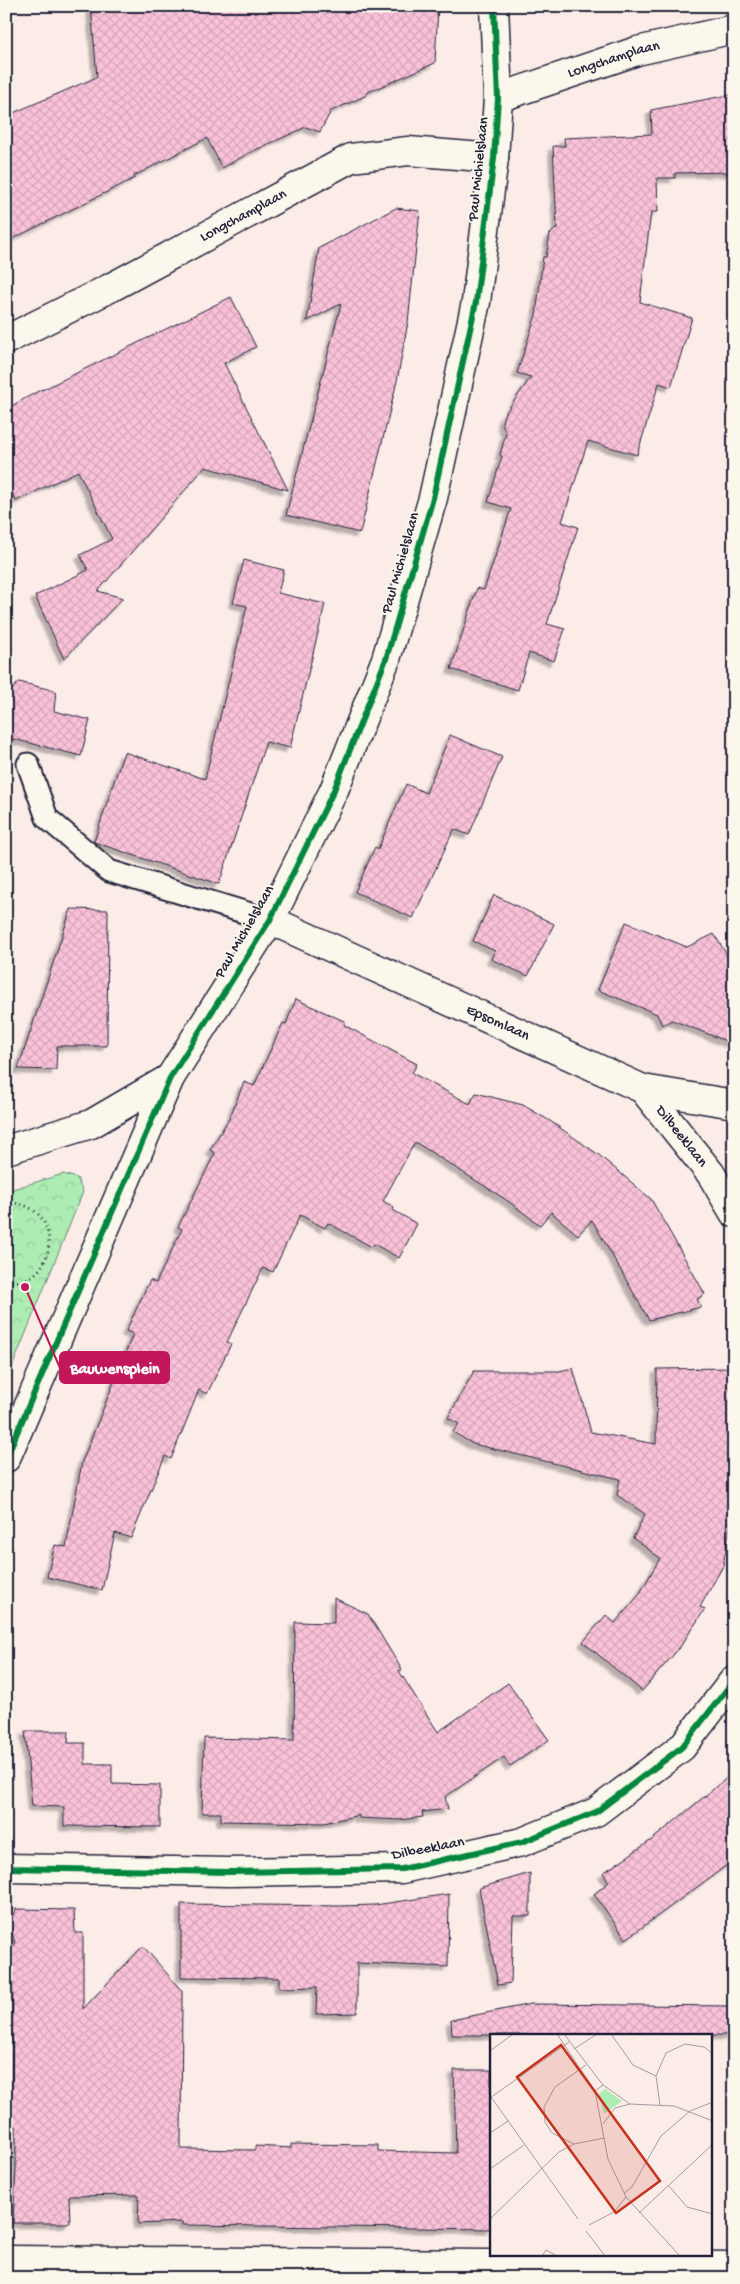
<svg xmlns="http://www.w3.org/2000/svg" width="740" height="2284" viewBox="0 0 740 2284" font-family="'Gochi Hand',sans-serif">
<style>
.park{fill:url(#park-crowns);stroke:#688777}
.building{fill:url(#building-cross-hatch);stroke:#22223b;filter:url(#shadow)}
.lines{fill:none;stroke-linecap:round;stroke-linejoin:round}
.lane-casing{stroke:#22223b;stroke-width:25}
.street-casing{stroke:#22223b;stroke-width:31}
.path{stroke:#22223b;stroke-width:3;stroke-dasharray:1 4;stroke-linecap:butt}
.lane{stroke:#fbf7ec;stroke-width:21}
.street{stroke:#fbf7ec;stroke-width:28}
.cycleway-casing{stroke:#fbf7ec;stroke-width:9}
.cycleway{stroke:#00873e;stroke-width:6}
.labels{text-anchor:middle;dominant-baseline:central;stroke-width:4;stroke-linejoin:round;paint-order:stroke}
.street-label{font-size:15px;fill:#22223b;stroke:#fbf7ec}
.inset-road{fill:none;stroke:#a49ba3;stroke-width:1}
.view{fill:#c8321e;fill-opacity:0.15;stroke:#c8321e;stroke-width:2.5}
.inset-edge{fill:none;stroke:#22223b;stroke-width:2.5}
.leader{fill:none;stroke:#c2185b;stroke-width:2}
.callout-dot{fill:#c2185b;stroke:#fbf7ec;stroke-width:2}
.callout{fill:#c2185b;stroke:#c2185b;stroke-width:2}
.callout-label{font-size:16px;text-anchor:middle;font-weight:bold;fill:#fff}
</style>
<defs>
<pattern id="park-crowns" width="20" height="18" patternUnits="userSpaceOnUse" patternTransform="scale(1.25)"><rect width="20" height="18" fill="#adecb3"/><path d="M2 6a3 3 0 1 1 6 0M12 15a3 3 0 1 1 6 0" fill="none" stroke="#95ca9b"/></pattern>
<pattern id="building-cross-hatch" width="8" height="8" patternUnits="userSpaceOnUse" patternTransform="scale(1.25)"><rect width="8" height="8" fill="#fac2d9"/><path d="M0 0l8 8M0 8l8-8" fill="none" stroke="#d6a6bb"/></pattern>
<filter id="shadow"><feDropShadow dx="-4.5" dy="4.5" stdDeviation="1" flood-color="#0004"/></filter>
</defs>
<rect width="100%" height="100%" fill="#fbece8"/>
<filter id="ink" filterUnits="userSpaceOnUse"><feTurbulence type="fractalNoise" baseFrequency=".02" numOctaves="2"/><feDisplacementMap in="SourceGraphic" scale="10" xChannelSelector="R" yChannelSelector="G"/><feConvolveMatrix kernelMatrix="1 2 1 2 8 2 1 2 1" color-interpolation-filters="sRGB"/></filter>
<g filter="url(#ink)">
<path class="park" d="M 63,1174 L 77,1178 L 83,1192 L 6,1382 L 6,1191 Z"/>
<path class="building" d="M 91,6 L 438,6 L 435,63 L 366,93 L 367,95 L 331,111 L 320,132 L 306,127 L 251,152 L 222,168 L 207,138 L 134,176 L 135,178 L 6,242 L 6,116 L 97,77 Z
M 734,94 L 734,172 L 675,173 L 675,178 L 657,178 L 658,212 L 651,212 L 640,302 L 692,318 L 671,387 L 659,383 L 637,455 L 588,441 L 562,522 L 578,527 L 547,624 L 565,629 L 554,661 L 529,653 L 518,690 L 451,669 L 477,588 L 484,590 L 511,509 L 488,502 L 502,456 L 500,455 L 506,433 L 502,423 L 504,415 L 531,377 L 517,373 L 536,315 L 543,257 L 546,257 L 550,234 L 557,228 L 553,146 L 565,146 L 564,138 L 652,134 L 651,110 Z
M 396,208 L 420,211 L 408,322 L 397,381 L 360,533 L 286,515 L 341,304 L 307,321 L 319,248 Z
M 231,297 L 256,347 L 224,363 L 288,490 L 205,467 L 98,591 L 123,598 L 64,659 L 35,596 L 88,570 L 80,555 L 112,539 L 78,471 L 16,501 L 6,482 L 6,409 L 42,389 L 42,390 Z
M 244,560 L 284,570 L 278,593 L 325,604 L 290,748 L 266,742 L 219,884 L 94,842 L 124,752 L 205,779 L 247,606 L 233,603 Z
M 19,682 L 56,691 L 54,711 L 90,720 L 81,756 L 6,737 L 6,696 Z
M 450,735 L 502,757 L 469,835 L 454,829 L 413,918 L 355,892 L 375,847 L 378,849 L 406,784 L 426,793 Z
M 494,895 L 554,924 L 528,976 L 491,959 L 495,951 L 473,941 Z
M 71,909 L 108,910 L 107,1046 L 57,1046 L 56,1070 L 18,1069 Z
M 626,922 L 687,947 L 714,934 L 727,955 L 734,958 L 734,1044 L 672,1020 L 662,1025 L 657,1014 L 598,990 Z
M 296,999 L 346,1022 L 344,1025 L 417,1064 L 412,1073 L 470,1104 L 476,1093 L 523,1105 L 550,1121 L 599,1155 L 651,1199 L 705,1294 L 697,1299 L 701,1307 L 649,1320 L 592,1220 L 578,1235 L 551,1212 L 540,1225 L 505,1199 L 415,1142 L 383,1201 L 394,1207 L 393,1210 L 417,1224 L 399,1258 L 374,1244 L 372,1247 L 328,1223 L 325,1228 L 300,1215 L 273,1272 L 263,1268 L 227,1342 L 231,1344 L 207,1394 L 199,1390 L 171,1459 L 165,1456 L 131,1538 L 115,1533 L 102,1590 L 47,1577 L 55,1545 L 66,1547 L 82,1462 L 133,1334 L 126,1331 L 150,1280 L 156,1283 L 182,1229 L 178,1227 L 215,1153 L 210,1150 L 230,1117 L 244,1082 L 254,1086 L 283,1023 L 286,1024 Z
M 573,1368 L 591,1432 L 656,1444 L 657,1369 L 734,1368 L 734,1505 L 723,1566 L 700,1607 L 705,1609 L 680,1647 L 642,1691 L 583,1642 L 606,1615 L 615,1623 L 639,1595 L 660,1558 L 633,1538 L 645,1514 L 617,1495 L 620,1479 L 473,1444 L 453,1432 L 459,1424 L 448,1418 L 474,1371 L 559,1371 Z
M 334,1598 L 368,1614 L 402,1670 L 399,1671 L 438,1732 L 508,1683 L 549,1740 L 510,1766 L 504,1757 L 445,1797 L 448,1809 L 422,1812 L 423,1817 L 400,1820 L 359,1818 L 359,1815 L 324,1823 L 221,1821 L 221,1813 L 202,1813 L 204,1738 L 294,1740 L 295,1622 L 334,1623 Z
M 25,1731 L 69,1731 L 68,1743 L 85,1743 L 85,1764 L 112,1764 L 112,1784 L 160,1785 L 160,1827 L 64,1826 L 64,1807 L 32,1806 Z
M 734,1772 L 734,1860 L 626,1939 L 594,1894 L 609,1882 L 603,1873 L 653,1839 Z
M 530,1873 L 530,1916 L 513,1916 L 511,1983 L 498,1985 L 479,1888 Z
M 449,1894 L 448,1967 L 357,1963 L 357,2013 L 316,2014 L 317,1987 L 279,1988 L 279,1978 L 181,1977 L 181,1904 L 339,1906 L 375,1905 Z
M 16,1909 L 74,1910 L 75,1933 L 83,1933 L 83,2009 L 143,1946 L 182,1991 L 181,2149 L 255,2150 L 255,2146 L 291,2148 L 291,2144 L 378,2145 L 378,2151 L 456,2153 L 454,2070 L 491,2070 L 491,2229 L 182,2225 L 182,2222 L 138,2224 L 139,2195 L 69,2196 L 70,2223 L 13,2223 L 16,2169 L 16,2126 L 11,2126 L 13,1972 L 8,1961 L 15,1942 L 8,1923 Z
M 531,2004 L 734,2006 L 734,2035 L 452,2035 L 451,2020 Z"/>
<g class="lines">
<defs>
<path id="lane" d="M 28,764 L 47,818 L 109,871 L 270,920"/>
<g id="street">
<path id="s1" d="M 498,98 L 637,51 L 734,29"/>
<path id="s2" d="M 6,340 L 110,288 L 351,158 L 408,151 L 494,158"/>
<path id="s3" d="M 270,920 L 643,1089 L 734,1104"/>
<path id="s4" d="M 643,1089 L 711,1174 L 734,1213"/>
<path d="M 6,1150 L 91,1124 L 170,1078"/>
<path d="M 6,1458 L 170,1078 L 270,920 L 334,790 L 386,659 L 433,498 L 476,302 L 494,158 L 498,98 L 494,6"/>
<path d="M 6,1868 L 229,1872 L 402,1869 L 522,1842 L 596,1812 L 682,1747 L 734,1680"/>
<path d="M 6,2260 L 734,2266"/>
</g>
</defs>
<use href="#lane" class="lane-casing"/>
<use href="#street" class="street-casing"/>
<path class="path" d="M 8,1185 L 15,1203
M 6,1203 C 66,1200 60,1289 6,1281"/>
<use href="#lane" class="lane"/>
<use href="#street" class="street"/>
<defs>
<path id="cycleway" d="M 6,1458 L 170,1078 L 270,920 L 334,790 L 386,659 L 433,498 L 476,302 L 494,158 L 498,98 L 494,6
M 6,1868 L 229,1872 L 402,1869 L 522,1842 L 596,1812 L 682,1747 L 734,1680"/>
</defs>
<use href="#cycleway" class="cycleway-casing"/>
<use href="#cycleway" class="cycleway"/>
</g>
</g>
<g class="labels">
<g class="street-label">
<text stroke="none"><textPath href="#s1" startOffset="122">Longchamplaan</textPath></text>
<text transform="translate(479 169) rotate(-84)">Paul Michielslaan</text>
<text stroke="none"><textPath href="#s2" startOffset="268">Longchamplaan</textPath></text>
<text transform="translate(401 563) rotate(-74)">Paul Michielslaan</text>
<text transform="translate(245 932) rotate(-60)">Paul Michielslaan</text>
<text stroke="none"><textPath href="#s3" startOffset="250">Epsomlaan</textPath></text>
<text stroke="none"><textPath href="#s4" startOffset="61">Dilbeeklaan</textPath></text>
<text transform="translate(428 1849) rotate(-11)">Dilbeeklaan</text>
</g>
</g>
<g transform="translate(490 2034)">
<rect width="222" height="222" fill="#fbece8"/>
<path d="M 115,55 L 132,67 L 114,80 L 109,60 Z" fill="#adecb3"/>
<path class="inset-road" d="M 67,0 L 105,57M 74,0 L 113,51M 121,0 L 143,31 L 166,42M 84,15 L 107,0M 0,17 L 23,0M 1,63 L 88,185M 0,64 L 79,8M 140,70 L 113,51 L 105,57 L 118,125 L 136,163 L 190,222M 170,71 L 166,42 L 176,19 L 195,10 L 214,13 L 223,20M 113,90 L 125,74 L 140,70 L 184,72 L 223,87M 0,99 L 18,87M 84,110 L 62,99 L 55,88 L 54,73 L 65,53 L 96,31M 0,135 L 34,111M 178,151 L 197,173 L 223,180M 134,159 L 142,153 L 171,102 L 200,77 L 223,68M 149,179 L 223,110M 0,185 L 69,118 L 84,110 L 114,104M 99,191 L 124,178 L 136,163M 96,197 L 115,222M 52,222 L 56,216 L 67,222"/>
<path class="view" d="M 71,11 L 170,147 L 126,179 L 27,43 Z"/>
<rect width="222" height="222" class="inset-edge"/>
</g>
<path class="leader" d="M25 1287L60 1368"/>
<circle class="callout-dot" cx="25" cy="1287" r="5"/>
<rect class="callout" x="60" y="1352" width="109" height="31" rx="5"/>
<g class="callout-label">
<text x="115" y="1373">Bauwensplein</text>
</g>
<rect width="740" height="2284" fill="none" stroke="#fbf7ec" stroke-width="25"/>
<rect x="12" y="12" width="715" height="2259" fill="none" stroke="#22223b" stroke-width="2" filter="url(#ink)"/>
</svg>
